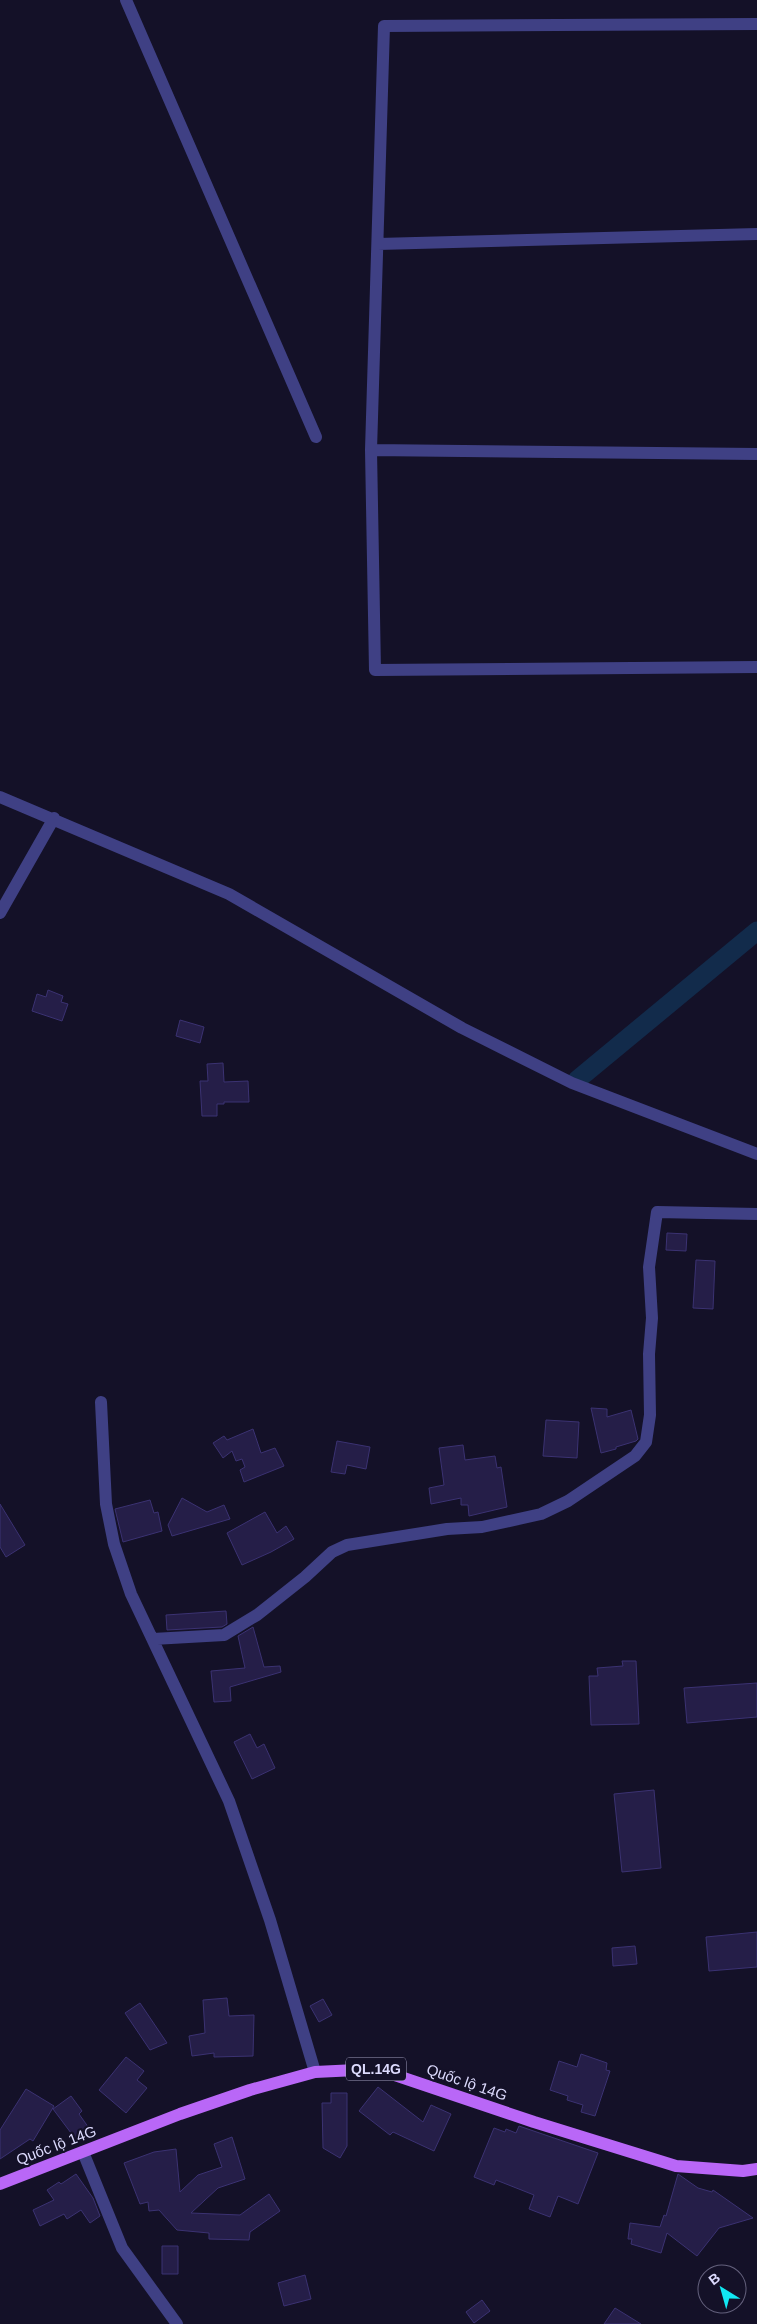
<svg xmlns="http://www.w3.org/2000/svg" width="757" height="2324" viewBox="0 0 757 2324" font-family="Helvetica,sans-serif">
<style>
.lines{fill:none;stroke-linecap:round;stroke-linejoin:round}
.canal{stroke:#122b4b;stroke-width:19}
.building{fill:#251e48;stroke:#3b3272}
.minor{stroke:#3f4084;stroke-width:12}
.major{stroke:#b967f7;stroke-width:12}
.labels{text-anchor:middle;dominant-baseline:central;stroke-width:4.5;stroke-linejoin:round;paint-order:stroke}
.shield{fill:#141128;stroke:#a09ebd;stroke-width:1}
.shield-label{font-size:14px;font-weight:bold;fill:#dcdafd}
.street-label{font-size:15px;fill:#dcdafd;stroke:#141128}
</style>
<rect width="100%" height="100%" fill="#141128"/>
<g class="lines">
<path class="canal" d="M 577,1080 L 757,931"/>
</g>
<path class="building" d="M 48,990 L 63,996 L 61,1002 L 68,1004 L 62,1021 L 32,1011 L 37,994 L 46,997 Z
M 180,1020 L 204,1027 L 200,1043 L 176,1036 Z
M 223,1063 L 224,1082 L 248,1081 L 249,1102 L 224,1102 L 224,1104 L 217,1104 L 217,1116 L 202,1116 L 200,1081 L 208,1081 L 207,1064 Z
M 667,1233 L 687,1234 L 686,1251 L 666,1250 Z
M 696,1260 L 715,1261 L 713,1309 L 693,1308 Z
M 591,1408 L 607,1409 L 607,1417 L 631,1410 L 638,1439 L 636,1441 L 616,1447 L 616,1449 L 601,1453 Z
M 546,1420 L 579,1422 L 577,1458 L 543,1456 Z
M 253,1429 L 261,1453 L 275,1448 L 284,1466 L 244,1482 L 240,1470 L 245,1467 L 242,1459 L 236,1461 L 232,1451 L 223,1458 L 213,1443 L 224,1436 L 227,1440 Z
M 337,1441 L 370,1447 L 366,1469 L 347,1465 L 345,1474 L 331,1472 Z
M 463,1445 L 465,1460 L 495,1456 L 497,1468 L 501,1467 L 507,1507 L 469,1516 L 468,1505 L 461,1505 L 461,1498 L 431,1504 L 429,1488 L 444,1485 L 439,1448 Z
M 182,1498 L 207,1512 L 224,1505 L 230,1519 L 172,1536 L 168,1525 Z
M 150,1500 L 154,1513 L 158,1512 L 162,1531 L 123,1542 L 115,1509 Z
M 0,1504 L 25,1545 L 6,1557 L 0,1547 Z
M 265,1512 L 277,1533 L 286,1526 L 294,1539 L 271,1552 L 242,1565 L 227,1533 Z
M 226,1611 L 227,1624 L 222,1627 L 167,1630 L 166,1615 Z
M 253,1627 L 264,1667 L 280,1666 L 281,1672 L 230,1687 L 231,1701 L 214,1702 L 211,1671 L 245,1668 L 238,1636 Z
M 622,1661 L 636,1661 L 639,1724 L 591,1725 L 589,1676 L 598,1676 L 597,1668 L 623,1666 Z
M 757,1683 L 757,1717 L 687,1723 L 684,1688 Z
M 250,1734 L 257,1748 L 264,1744 L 275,1768 L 252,1779 L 234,1742 Z
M 654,1790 L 661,1868 L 622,1872 L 614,1794 Z
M 757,1932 L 757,1967 L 709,1971 L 706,1937 Z
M 635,1946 L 637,1964 L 613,1966 L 612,1948 Z
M 227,1998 L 229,2016 L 254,2015 L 253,2056 L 214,2057 L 214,2053 L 192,2056 L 189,2036 L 205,2033 L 203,2000 Z
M 323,1999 L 332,2015 L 319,2022 L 310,2006 Z
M 140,2003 L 167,2043 L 150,2050 L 125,2013 Z
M 581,2054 L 607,2063 L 606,2070 L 610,2071 L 595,2116 L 581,2112 L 583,2105 L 567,2100 L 568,2096 L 550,2090 L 559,2061 L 577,2067 Z
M 126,2057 L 144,2071 L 137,2080 L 147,2088 L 126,2113 L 99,2090 Z
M 378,2087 L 423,2122 L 431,2105 L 451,2114 L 434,2151 L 393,2132 L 390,2135 L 359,2111 Z
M 26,2089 L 54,2106 L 33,2141 L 30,2139 L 0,2159 L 0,2130 Z
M 331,2093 L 347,2093 L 347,2146 L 340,2158 L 323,2148 L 322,2103 L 331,2103 Z
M 71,2096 L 82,2111 L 79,2114 L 91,2131 L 77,2141 L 53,2109 Z
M 519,2126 L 598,2153 L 578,2204 L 558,2196 L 550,2217 L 529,2209 L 534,2195 L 496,2180 L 494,2185 L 474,2177 L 494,2128 L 505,2132 L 506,2129 L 516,2133 Z
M 232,2137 L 245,2179 L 218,2188 L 191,2213 L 240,2215 L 269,2194 L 280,2211 L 250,2232 L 249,2240 L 209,2239 L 209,2233 L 177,2230 L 159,2210 L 149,2211 L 148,2202 L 140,2204 L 124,2163 L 154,2152 L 176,2149 L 180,2192 L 198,2175 L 222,2167 L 214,2144 Z
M 76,2174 L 93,2198 L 100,2216 L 90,2223 L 81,2210 L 67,2219 L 64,2214 L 40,2226 L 33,2210 L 54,2200 L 47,2190 L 59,2182 L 61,2184 Z
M 678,2174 L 698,2188 L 712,2192 L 713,2190 L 753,2218 L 719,2228 L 697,2256 L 667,2233 L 661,2253 L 631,2244 L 632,2239 L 628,2239 L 630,2223 L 660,2227 L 664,2215 L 666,2216 Z
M 162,2246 L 178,2246 L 178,2274 L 162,2274 Z
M 305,2275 L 311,2299 L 284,2306 L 278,2283 Z
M 482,2300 L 490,2311 L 474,2323 L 466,2312 Z
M 615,2308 L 641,2324 L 604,2324 Z"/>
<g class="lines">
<path class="minor" d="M 126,0 L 316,437
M 757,24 L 384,26 L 371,450 L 375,670 L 757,667
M 378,244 L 757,234
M 371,450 L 757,454
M 0,797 L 229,894 L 462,1028 L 572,1083 L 757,1154
M 0,913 L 54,818
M 101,1402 L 106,1504 L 114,1544 L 131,1594 L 229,1801 L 270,1920 L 315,2072
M 153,1639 L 224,1635 L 257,1615 L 305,1577 L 332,1552 L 347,1545 L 447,1529 L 482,1527 L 541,1514 L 568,1501 L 635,1456 L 646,1442 L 650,1415 L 649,1354 L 652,1318 L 649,1267 L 657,1212 L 757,1214
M 83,2152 L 122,2248 L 177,2324"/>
<path class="major" d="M 0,2184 L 180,2114 L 250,2090 L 315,2072 L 377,2069 L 534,2122 L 676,2166 L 743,2171 L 757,2169"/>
</g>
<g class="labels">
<rect class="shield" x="346" y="2057.5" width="60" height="23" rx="4"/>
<g class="shield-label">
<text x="376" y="2069">QL.14G</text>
</g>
<g class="street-label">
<text transform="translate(467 2082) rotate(19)">Quốc lộ 14G</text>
<text transform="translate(56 2145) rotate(-21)">Quốc lộ 14G</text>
</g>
</g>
<g transform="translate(722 2289) rotate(323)"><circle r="24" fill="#141128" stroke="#64617d"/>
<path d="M0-4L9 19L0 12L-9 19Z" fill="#11e8f2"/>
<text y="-8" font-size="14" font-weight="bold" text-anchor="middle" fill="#dcdafd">B</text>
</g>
</svg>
